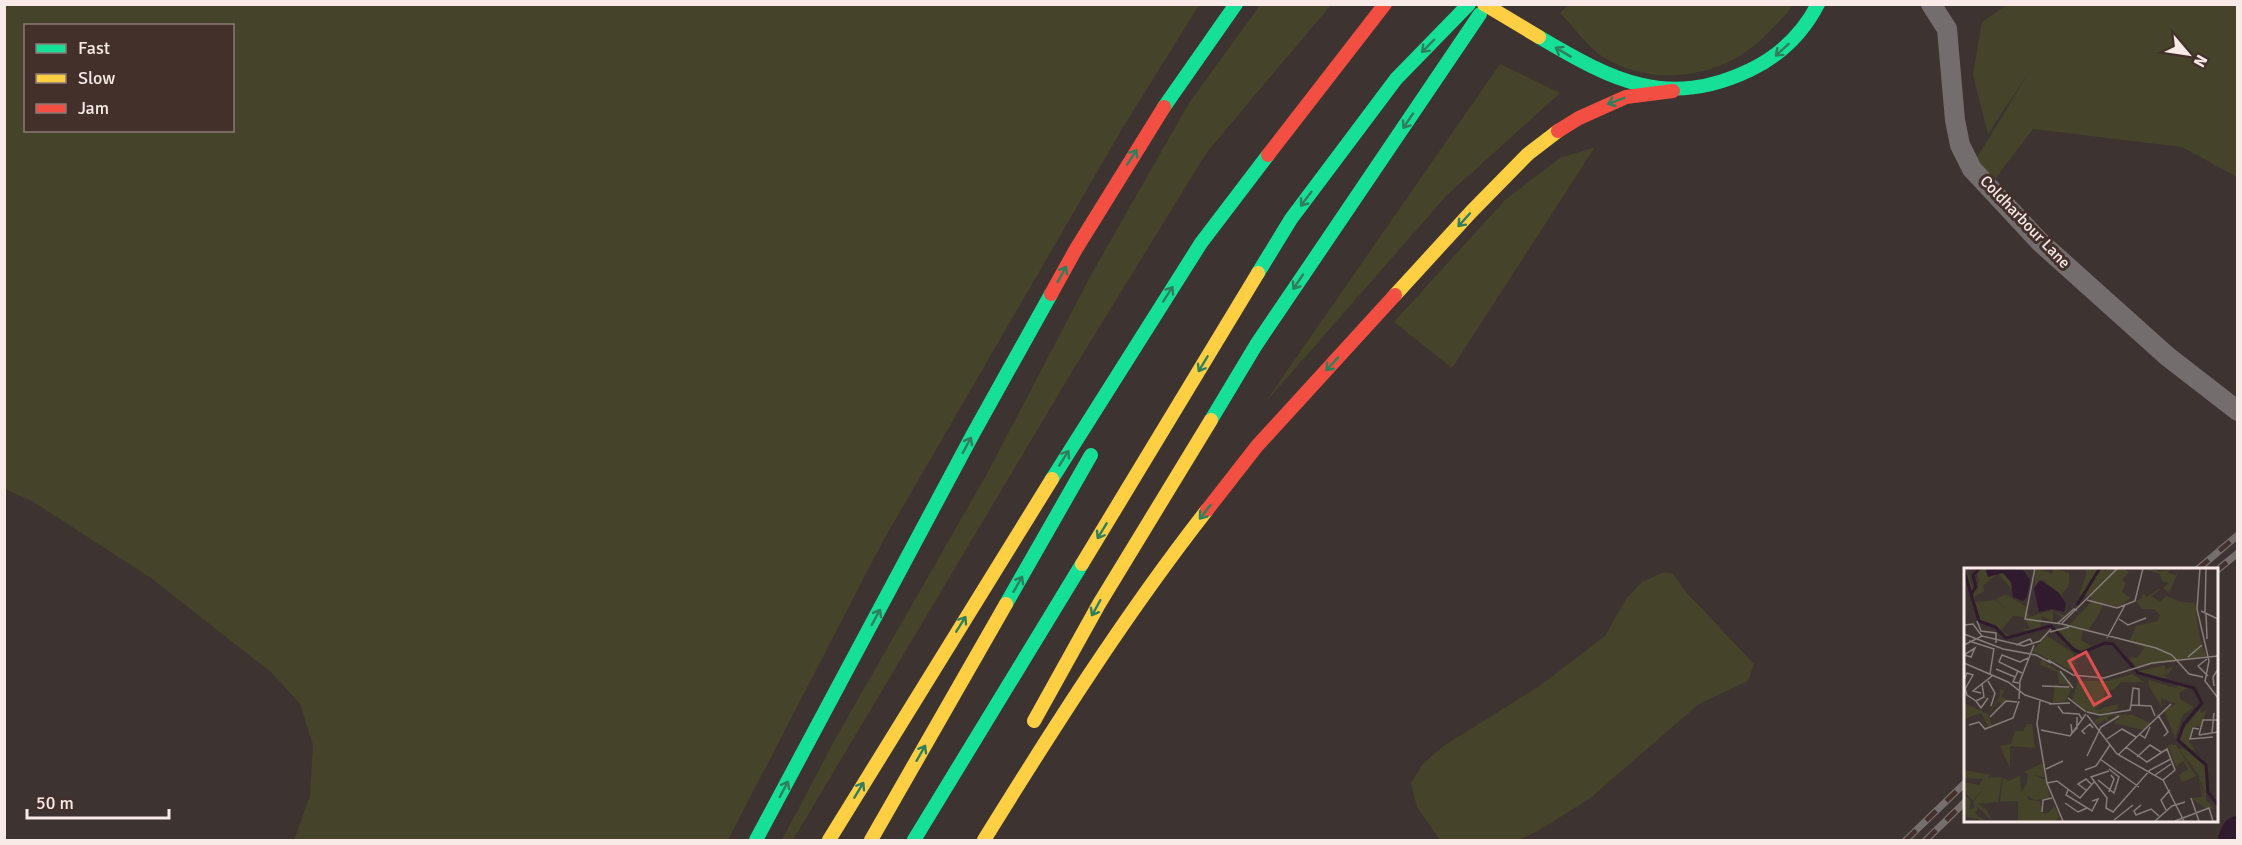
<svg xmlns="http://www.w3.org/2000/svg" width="2242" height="845" viewBox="0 0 2242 845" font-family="Signika,sans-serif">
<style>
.green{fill:#45432a;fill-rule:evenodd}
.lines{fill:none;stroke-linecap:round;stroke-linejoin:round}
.river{stroke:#301a2d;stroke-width:34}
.street{stroke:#746d6d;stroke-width:20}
.fast{stroke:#16e098;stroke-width:14}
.slow{stroke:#ffcf43;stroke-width:14}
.jam{stroke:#f24e42;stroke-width:14}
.rail-casing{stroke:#746f6d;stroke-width:7}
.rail{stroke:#43302b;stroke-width:4.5;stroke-dasharray:14;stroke-linecap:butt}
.slow-bridge{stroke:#ffcf43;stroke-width:14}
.oneway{stroke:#2f7f5c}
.labels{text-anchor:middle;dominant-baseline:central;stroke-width:6;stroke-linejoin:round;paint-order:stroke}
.street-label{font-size:16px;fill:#f7eae7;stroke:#43302b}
.inset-river{fill:none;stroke:#301a2d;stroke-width:3}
.inset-road{fill:none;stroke:#877d7a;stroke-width:1.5}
.view{fill:#dd4f4e;fill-opacity:0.15;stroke:#dd4f4e;stroke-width:3}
.inset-edge{fill:none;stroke:#f7eae7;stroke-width:3}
</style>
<rect width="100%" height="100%" fill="#3d3431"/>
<path class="green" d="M 5,4 L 1199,4 L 1199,5 L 1122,129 L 883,541 L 728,840 L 294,840 L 310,796 L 313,745 L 300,704 L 272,673 L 151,578 L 32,501 L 5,489 ZM 26,26 L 232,26 L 232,130 L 26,130 Z
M 1261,4 L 1331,5 L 1207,152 L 1073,370 L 793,840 L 782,840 L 838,734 L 988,472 L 1091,275 L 1189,103 Z
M 1569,4 L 1791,5 L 1788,12 C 1776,24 1765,38 1751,48 C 1709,80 1648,85 1603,57 C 1590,49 1572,25 1560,13 Z
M 2007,5 L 2237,5 L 2237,177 L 2182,147 L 2033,129 L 1994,180 L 1975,161 L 2029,72 L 1988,134 L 1973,75 L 1982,22 Z
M 1500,64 L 1560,93 L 1447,195 L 1264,404 Z
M 1595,147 L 1452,368 L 1394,322 L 1505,200 L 1560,158 Z
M 1664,572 L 1673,574 L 1686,592 L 1754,664 L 1748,681 L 1699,704 L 1589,799 L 1541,829 L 1519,840 L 1440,840 L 1417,807 L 1411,783 L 1422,765 L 1442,747 L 1541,685 L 1605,636 L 1626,599 L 1642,582 Z"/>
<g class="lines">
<path class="river" d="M 2235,840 L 2238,833"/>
<path class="street" d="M 1931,4 L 1947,29 L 1955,120 L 1960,145 L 1972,169 L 2040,242 L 2167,356 L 2238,411"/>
<path class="fast" d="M 1539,37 C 1612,80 1667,110 1750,70 C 1779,56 1803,33 1818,4
M 1164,107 L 1236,4
M 1258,273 L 1291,219 L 1396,79 L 1469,4
M 1211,420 L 1256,345 L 1480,14
M 1052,479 L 1201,243 L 1268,155
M 1006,604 L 1091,455
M 756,840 L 973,434 L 1051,294
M 914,840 L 1082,564"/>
<path class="slow" d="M 1395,295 L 1471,212 L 1528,154 L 1558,131
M 1082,564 L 1258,273
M 1034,721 L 1099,604 L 1211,420
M 829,840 L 1052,479
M 871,840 L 1006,604
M 984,840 C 1054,727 1125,615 1207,510"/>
<path class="jam" d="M 1558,131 L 1579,118 L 1626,97 L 1673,91
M 1268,155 L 1385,4
M 1051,294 L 1076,249 L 1164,107
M 1207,510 L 1257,446 L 1395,295"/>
<defs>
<path id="rail" d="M 2198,569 L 2238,535
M 2216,571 L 2238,553
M 1906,840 L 1966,782
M 1926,840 L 1966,801"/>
</defs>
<use href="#rail" class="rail-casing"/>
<use href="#rail" class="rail"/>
<path class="slow-bridge" d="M 1484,4 L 1539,37"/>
</g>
<defs><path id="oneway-shaft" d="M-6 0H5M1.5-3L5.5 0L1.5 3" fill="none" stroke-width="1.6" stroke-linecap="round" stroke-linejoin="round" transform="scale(1.5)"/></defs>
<g class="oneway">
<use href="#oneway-shaft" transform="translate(1428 46) rotate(134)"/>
<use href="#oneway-shaft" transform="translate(1782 50) rotate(138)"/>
<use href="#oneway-shaft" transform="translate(1563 52) rotate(-149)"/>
<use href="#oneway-shaft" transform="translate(1616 101) rotate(159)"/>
<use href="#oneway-shaft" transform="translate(1408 121) rotate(124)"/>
<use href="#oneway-shaft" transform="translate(1132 157) rotate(-58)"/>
<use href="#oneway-shaft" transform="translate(1306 199) rotate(127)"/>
<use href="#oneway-shaft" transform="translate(1464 220) rotate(132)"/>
<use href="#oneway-shaft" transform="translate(1062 274) rotate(-61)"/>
<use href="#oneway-shaft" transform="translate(1298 282) rotate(124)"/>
<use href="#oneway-shaft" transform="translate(1168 294) rotate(-57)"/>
<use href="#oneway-shaft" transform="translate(1203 364) rotate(121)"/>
<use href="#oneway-shaft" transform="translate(1332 364) rotate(133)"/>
<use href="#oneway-shaft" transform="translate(967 445) rotate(-62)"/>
<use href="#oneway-shaft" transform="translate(1064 458) rotate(-58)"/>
<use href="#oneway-shaft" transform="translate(1205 512) rotate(128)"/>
<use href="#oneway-shaft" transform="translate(1102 531) rotate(121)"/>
<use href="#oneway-shaft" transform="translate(1018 584) rotate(-60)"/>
<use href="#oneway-shaft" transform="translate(1096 608) rotate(119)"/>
<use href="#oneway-shaft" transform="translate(876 617) rotate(-62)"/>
<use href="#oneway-shaft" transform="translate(961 624) rotate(-58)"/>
<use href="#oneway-shaft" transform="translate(921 753) rotate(-60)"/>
<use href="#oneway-shaft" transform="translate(784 789) rotate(-62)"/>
<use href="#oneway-shaft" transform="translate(859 790) rotate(-59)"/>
</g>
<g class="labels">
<g class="street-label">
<text transform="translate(2025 222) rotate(46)">Coldharbour Lane</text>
</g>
</g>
<g transform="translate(1964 568)">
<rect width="254" height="254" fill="#3d3431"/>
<path d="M 1,0 L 3,2 L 8,18 L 10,29 L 10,18 L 15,15 L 12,0 L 39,5 L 49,17 L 48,22 L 34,5 L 19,18 L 20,23 L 11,28 L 11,34 L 32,32 L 45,44 L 32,31 L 42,26 L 62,39 L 65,49 L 88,42 L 101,48 L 106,43 L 100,50 L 89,43 L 89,54 L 78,48 L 76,60 L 65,64 L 58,61 L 66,61 L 60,49 L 49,48 L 37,63 L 47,68 L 42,68 L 32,57 L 16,53 ZM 72,0 L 88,6 L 90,0 L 105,5 L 105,18 L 97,27 L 79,12 L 70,20 ZM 119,0 L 141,0 L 141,5 L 144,0 L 159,0 L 165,4 L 158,12 L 162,15 L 158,24 L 167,30 L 154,39 L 144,36 L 135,37 L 139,37 L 132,51 L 124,63 L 119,62 L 117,72 L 129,79 L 118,83 L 106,77 L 91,59 L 102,61 L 127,34 L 126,28 L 115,27 L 123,4 ZM 186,0 L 196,4 L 206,0 L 204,5 L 212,7 L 216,0 L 205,25 L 199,20 L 205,15 L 198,13 L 196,6 L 181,1 ZM 195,21 L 196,22 L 187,28 L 196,34 L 202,28 L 218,34 L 229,35 L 230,31 L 237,76 L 243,88 L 172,99 L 165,89 L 173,90 L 180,80 L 166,72 L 172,58 L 194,53 L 196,47 L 190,41 L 178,41 L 172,33 L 178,30 L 178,25 L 183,29 ZM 83,68 L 109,85 L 112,96 L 107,102 L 68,83 ZM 77,91 L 96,104 L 108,118 L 102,133 L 89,135 L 91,116 L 100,119 L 106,116 L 95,116 L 94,104 L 76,97 ZM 201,97 L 201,102 L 210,98 L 204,106 L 212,105 L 198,107 L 206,110 L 186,110 L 173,104 ZM 168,106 L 176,111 L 183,119 L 178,114 L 157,114 L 150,122 L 141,122 L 139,135 L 130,142 L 155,136 L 152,142 L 137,146 L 120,143 L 108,132 L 114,113 L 144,113 ZM 185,112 L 212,120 L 215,116 L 231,123 L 224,120 L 215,125 L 216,131 L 230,139 L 219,147 L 211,170 L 200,142 L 212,136 L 197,130 L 198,139 L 184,117 ZM 36,121 L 40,123 L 37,129 L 43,131 L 38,136 L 35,133 L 24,147 L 28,157 L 24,158 L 17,145 L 0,151 L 0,135 L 24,146 L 36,129 ZM 236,141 L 237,145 L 243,142 L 236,158 L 228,159 L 225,174 L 231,181 L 226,183 L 215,171 L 216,165 ZM 145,146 L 169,147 L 186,155 L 179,162 L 150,155 L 156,149 L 149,147 L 143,149 L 145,154 L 140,152 L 132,157 L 130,152 ZM 63,156 L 68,156 L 71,180 L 46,178 L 46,200 L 36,178 L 47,176 L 51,163 L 59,163 ZM 204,177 L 212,177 L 232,208 L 218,214 L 215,207 L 224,201 L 219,193 L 212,199 ZM 219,180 L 242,198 L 242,232 L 251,241 L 241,240 L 227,230 L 238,229 L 235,211 L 240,229 L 239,220 L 234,206 L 215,181 ZM 81,194 L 80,210 L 77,208 L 68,207 L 82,212 L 86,230 L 71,232 L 64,228 L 64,232 L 76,233 L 78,245 L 84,245 L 90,238 L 96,248 L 91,253 L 54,253 L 54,233 L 36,234 L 39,210 L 45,213 L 56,207 L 57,224 L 63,216 L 64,206 L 60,204 ZM 0,202 L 26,207 L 23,210 L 38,209 L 34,234 L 14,236 L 23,242 L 28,253 L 14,239 L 11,246 L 22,253 L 0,248 L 0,226 L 7,234 L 5,241 L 11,240 L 9,235 L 20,219 L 9,233 L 0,223 L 0,214 L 15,217 L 19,211 L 0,210 Z" fill="#45432a"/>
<path d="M 25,0 L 59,2 L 66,12 L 63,29 L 59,33 L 49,29 L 47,14 L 39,5 L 24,9 L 22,3 ZM 76,12 L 94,24 L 102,35 L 100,44 L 88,41 L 75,44 L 70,20 Z" fill="#301a2d"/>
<path class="inset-river" d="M 0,2 L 15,53 L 31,59 L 42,70 L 87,58 L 110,82 L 117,85 L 141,75 L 149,76 L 174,105 L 230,120 L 238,135 L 220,156 L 214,172 L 242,197 L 244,224 L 254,237M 7,26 L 12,19 L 9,7 L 16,0M 113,37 L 136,0"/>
<path class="inset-road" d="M 71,0 L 61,51 L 98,56 L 192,80 L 208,87 L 225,106 L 239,109M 236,0 L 233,41 L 245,93 L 241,113 L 254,130M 123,32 L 153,40 L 171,33 L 179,0M 237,43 L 254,51M 241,44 L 242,0M 242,45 L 243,71M 155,51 L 164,57 L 182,50M 13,53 L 17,63 L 32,65 L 32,75M 94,55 L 110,41 L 113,42M 98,55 L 154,0M 0,57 L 9,56 L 18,68M 86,64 L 105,59M 0,66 L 39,81 L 72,87 L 87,95M 143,70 L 161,37M 5,73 L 30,81M 0,77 L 18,68 L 60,78 L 76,73 L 87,61M 52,77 L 66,71 L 68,74M 0,87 L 11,80 L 7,89 L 0,87M 224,89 L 238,77M 243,91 L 234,98 L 244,108M 84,92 L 109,107 L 140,110 L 188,95 L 254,88M 0,95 L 44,114 L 61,127 L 88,136M 32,101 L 51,109M 54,103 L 49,114 L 55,115M 96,103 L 109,120M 58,105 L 35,94 L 38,87 L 56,94 L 64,90M 26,106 L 30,80M 0,112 L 3,105 L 9,107 L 1,121M 24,113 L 31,125 L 27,138M 0,117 L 3,127 L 12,133 L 20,129 L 18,116M 78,118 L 105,119M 250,118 L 249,109 L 254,101M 17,125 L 9,123 L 28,108M 104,130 L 122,144M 55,131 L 56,113 L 70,77M 12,133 L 17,140 L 24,130M 76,133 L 73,156 L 83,215 L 99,253M 85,136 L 106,135M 167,137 L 169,120 L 175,121 L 175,138M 94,138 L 99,145 L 115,146 L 118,151M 123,144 L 136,147 L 166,142 L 167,137 L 187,138 L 191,148M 123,147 L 153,186 L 199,212 L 220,253M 194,147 L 204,164 L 200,168M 26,149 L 42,133 L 53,134M 107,156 L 108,165 L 113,160 L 113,149M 5,157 L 15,154 L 21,161 L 49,150 L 55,133M 235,161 L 229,160 L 226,171 L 249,169M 77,162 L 106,168 L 122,146M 248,165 L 250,145M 121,166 L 118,163 L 126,156 L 129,160M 175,166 L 181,170 L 186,159M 235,167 L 239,152 L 254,152M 235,167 L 254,164M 143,171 L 158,161 L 172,169M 162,179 L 183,194 L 203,181 L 211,202 L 199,212M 154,187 L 207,136M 123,188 L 137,159 L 155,148M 173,189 L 186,177 L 197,184M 136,191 L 175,219M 82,201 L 99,193M 121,202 L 132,198 L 146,177M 145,203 L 127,209 L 143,230 L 142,240 L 149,244 L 186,202 L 207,191M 191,207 L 207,196M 134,212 L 150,225 L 155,209 L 145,201M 83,215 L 93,213 L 116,230 L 130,214M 104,222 L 102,227 L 128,243 L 134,231 L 128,233M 122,222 L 114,216 L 122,211 L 127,216M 145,224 L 150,211 L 147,207M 227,230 L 235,253M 101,235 L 114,244 L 123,240M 177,237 L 170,243 L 172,247 L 187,241 L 195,248M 202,242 L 197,232 L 206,222M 78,244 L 79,232 L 88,230M 150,252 L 169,237M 191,253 L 208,238 L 221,234M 211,253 L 245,240 L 249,253"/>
<path class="view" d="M 122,84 L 146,128 L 130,137 L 105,93 Z"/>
<rect width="254" height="254" class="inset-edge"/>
</g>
<rect width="2242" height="845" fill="none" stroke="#f7eae7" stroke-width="12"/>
<rect x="24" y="24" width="210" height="108" fill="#43302b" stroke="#8b7a76" stroke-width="1.5"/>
<rect x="36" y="44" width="30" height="9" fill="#16e098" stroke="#8b7a76" stroke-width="1.5"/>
<text x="78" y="54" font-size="18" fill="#f7eae7">Fast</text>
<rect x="36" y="74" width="30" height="9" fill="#ffcf43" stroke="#8b7a76" stroke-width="1.5"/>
<text x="78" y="84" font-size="18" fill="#f7eae7">Slow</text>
<rect x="36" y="104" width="30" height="9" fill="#f24e42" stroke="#8b7a76" stroke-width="1.5"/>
<text x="78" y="114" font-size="18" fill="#f7eae7">Jam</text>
<g transform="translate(2188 54) rotate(119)" stroke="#43302b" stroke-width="4.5" paint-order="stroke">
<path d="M0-4.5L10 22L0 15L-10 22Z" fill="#f7eae7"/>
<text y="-9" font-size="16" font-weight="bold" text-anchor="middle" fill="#f7eae7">N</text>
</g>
<path d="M27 809v9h142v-9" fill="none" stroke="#f7eae7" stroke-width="3"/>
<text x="36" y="809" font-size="18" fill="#f7eae7" stroke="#43302b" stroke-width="4.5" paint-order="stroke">50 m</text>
</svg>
